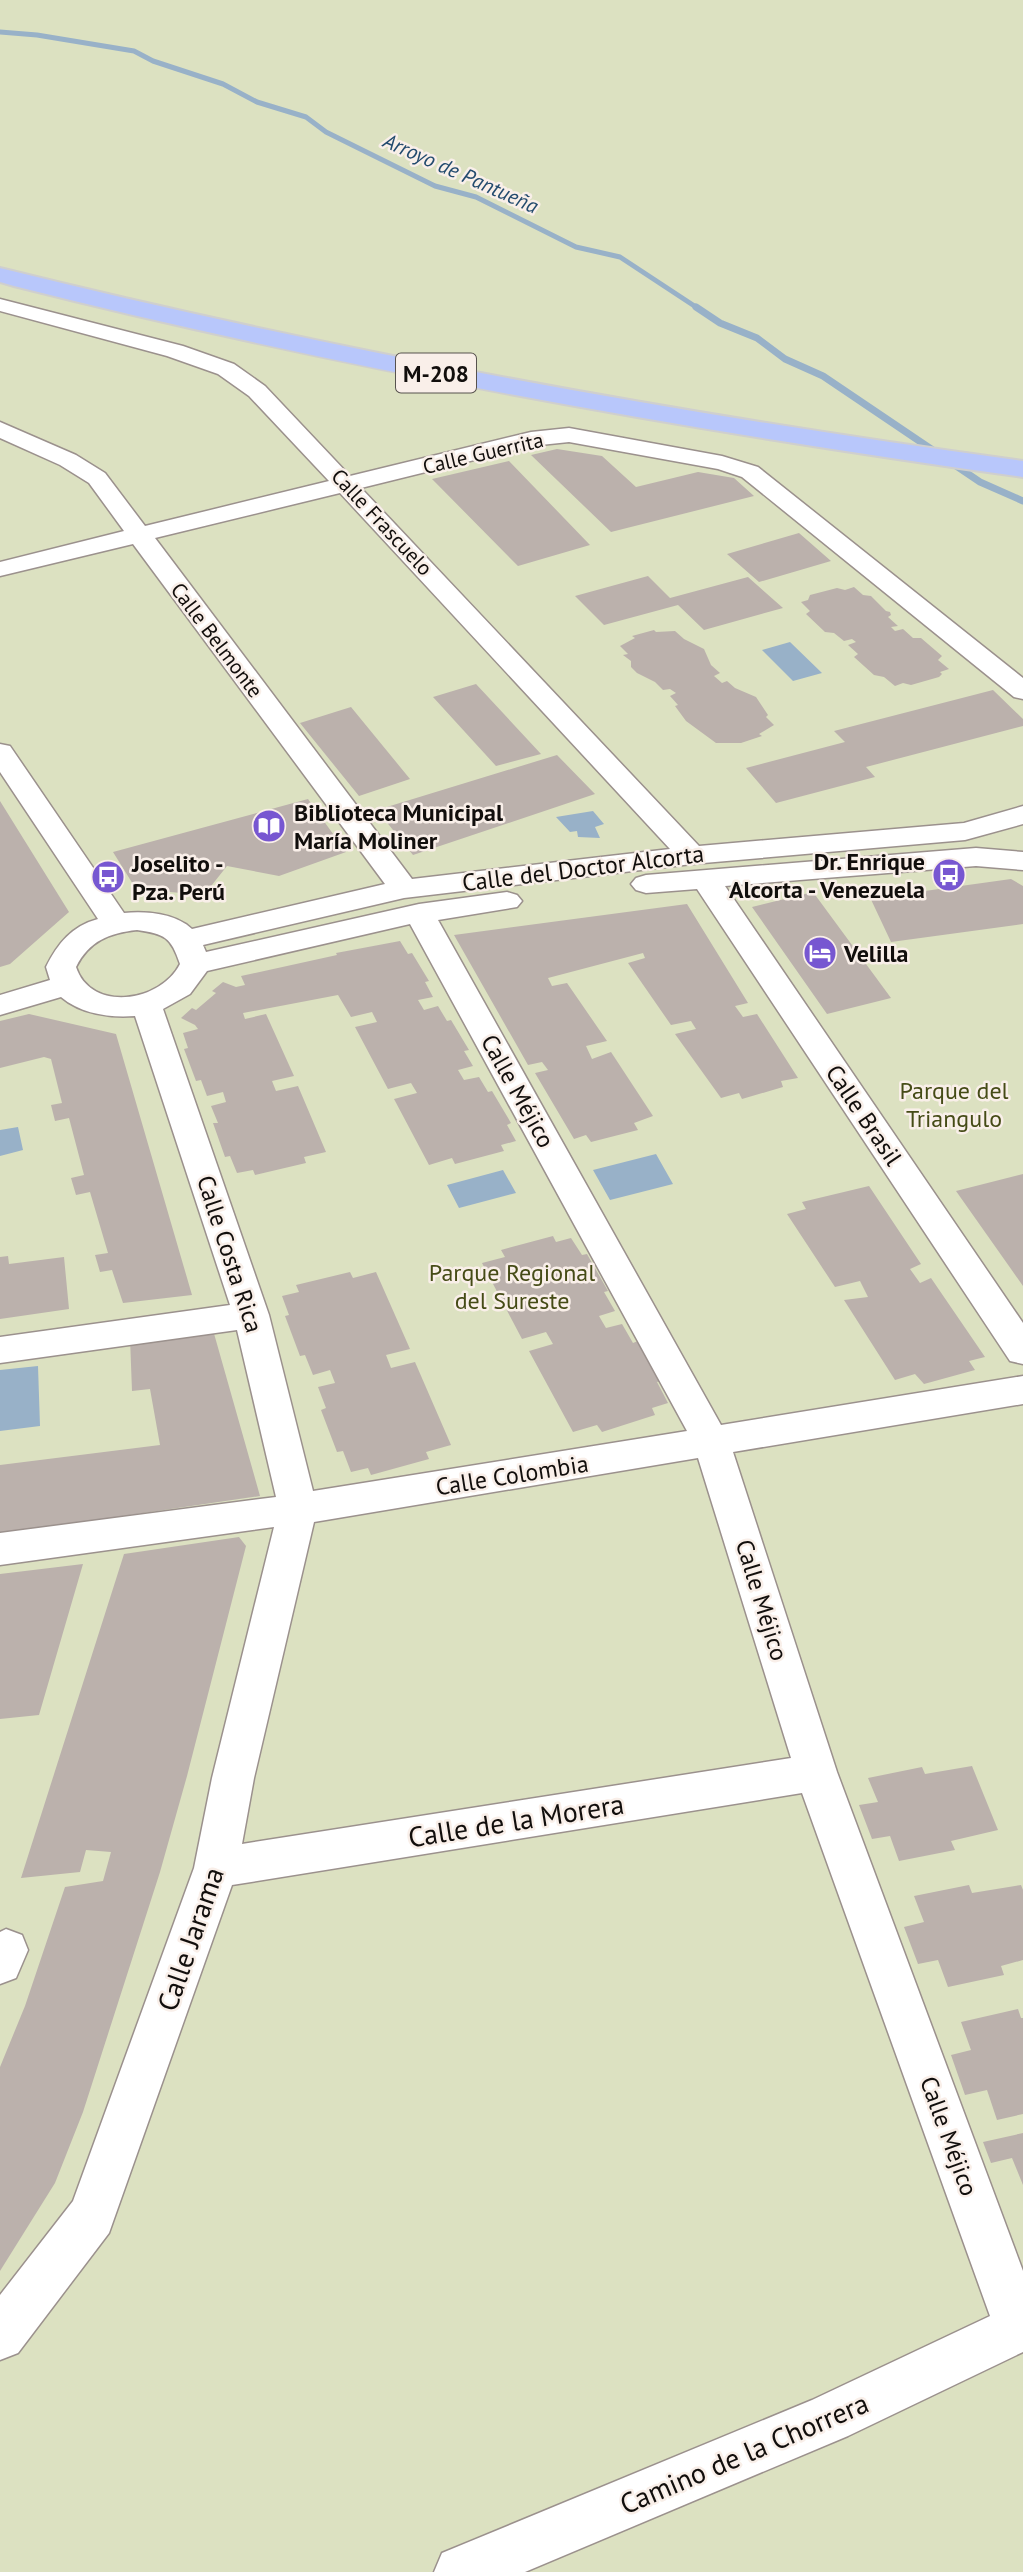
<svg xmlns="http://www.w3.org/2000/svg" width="1023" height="2572" viewBox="0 0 1023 2572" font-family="'PT Sans',sans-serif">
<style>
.green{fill:#dce1c1}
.water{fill:#98b1c8}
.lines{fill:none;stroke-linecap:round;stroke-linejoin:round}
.stream-far1{stroke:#98b1c8;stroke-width:5}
.stream{stroke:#98b1c8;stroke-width:7}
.building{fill:#bbb1ac}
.minor-casing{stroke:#9b918d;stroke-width:3}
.major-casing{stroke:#cfcfce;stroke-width:4}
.minor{fill:#fff;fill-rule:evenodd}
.major{fill:#b8c7fb;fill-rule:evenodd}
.labels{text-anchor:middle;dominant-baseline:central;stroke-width:5;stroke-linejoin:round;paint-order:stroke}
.far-water-label{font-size:21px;font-style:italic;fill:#234b6e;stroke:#f9efe9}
.far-street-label{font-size:21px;fill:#110e0c;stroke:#f9efe9}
.shield{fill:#f9efe9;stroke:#57524e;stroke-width:2}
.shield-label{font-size:23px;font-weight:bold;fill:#110e0c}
.poi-label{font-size:24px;font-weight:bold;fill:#110e0c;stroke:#f9efe9;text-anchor:start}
.street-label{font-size:24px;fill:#110e0c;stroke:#f9efe9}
.park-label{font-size:24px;fill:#454b16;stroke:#f9efe9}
.near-street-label{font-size:28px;fill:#110e0c;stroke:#f9efe9}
</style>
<rect width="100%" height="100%" fill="#f9efe9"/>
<path class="green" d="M 0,0 L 1023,0 L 1023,2572 L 0,2572 Z"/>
<path class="water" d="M 790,642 L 822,673 L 793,681 L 762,650 Z
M 593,811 L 604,824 L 595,827 L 600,838 L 578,837 L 577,831 L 570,832 L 556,817 Z
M 18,1127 L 23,1150 L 0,1156 L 0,1130 Z
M 656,1154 L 673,1184 L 610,1200 L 593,1170 Z
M 503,1170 L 516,1193 L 459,1208 L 447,1185 Z
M 38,1366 L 40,1426 L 0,1431 L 0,1370 Z"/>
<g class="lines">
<path class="stream-far1" d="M 0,32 L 37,35 L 134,51 L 153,61 L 223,84 L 257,102 L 306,117 L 326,132 L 435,186 L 476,197 L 576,247 L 620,257 L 699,309"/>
<path class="stream" d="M 696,307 L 720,323 L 757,338 L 785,359 L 823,376 L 980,482 L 1023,501"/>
</g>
<path class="building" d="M 557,449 L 602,456 L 636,487 L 698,472 L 734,478 L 754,496 L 611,532 L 531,455 Z
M 509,461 L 590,545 L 518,566 L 432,479 Z
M 799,533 L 831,561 L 759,582 L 727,554 Z
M 648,576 L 670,598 L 748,577 L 783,608 L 704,630 L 678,605 L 604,625 L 575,596 Z
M 854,587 L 863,595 L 871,596 L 886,611 L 890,612 L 891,615 L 888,617 L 898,626 L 891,627 L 895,631 L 903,629 L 913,638 L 921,638 L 942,656 L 938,660 L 949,669 L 940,672 L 942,674 L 939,677 L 911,685 L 903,683 L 895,686 L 884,677 L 874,675 L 854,657 L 858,654 L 848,645 L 856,642 L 852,639 L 844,641 L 834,633 L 825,632 L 806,614 L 810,611 L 801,602 L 808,600 L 810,595 L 837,588 L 845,590 Z
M 654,630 L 656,632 L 675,631 L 684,639 L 704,649 L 711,665 L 720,673 L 714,676 L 722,683 L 727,681 L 735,688 L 756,697 L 768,715 L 766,717 L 774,725 L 759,734 L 762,736 L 741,743 L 716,743 L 686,721 L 675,706 L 678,705 L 670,696 L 676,693 L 670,689 L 663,690 L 655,682 L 637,673 L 631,667 L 631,661 L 623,655 L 628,654 L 620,646 L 635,638 L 632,636 Z
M 476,684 L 541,754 L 496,766 L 433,697 Z
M 993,690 L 1023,719 L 1023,726 L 866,767 L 875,777 L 776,803 L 746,768 L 845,742 L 834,731 Z
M 351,707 L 410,779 L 359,796 L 300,723 Z
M 557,755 L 595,794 L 413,855 L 377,810 Z
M 308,799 L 346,852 L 279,876 L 227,866 L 204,895 L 136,889 L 113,852 Z
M 0,801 L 69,912 L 10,964 L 0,967 Z
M 1011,879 L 1023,886 L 1023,924 L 891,942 L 867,891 L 890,889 L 896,895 Z
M 813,892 L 891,998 L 827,1014 L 752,907 Z
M 687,904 L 748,1003 L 735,1006 L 743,1017 L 757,1014 L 798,1078 L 781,1081 L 783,1087 L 742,1099 L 739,1093 L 721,1098 L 675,1034 L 696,1029 L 691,1021 L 671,1025 L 628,963 L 645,958 L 643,953 L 548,978 L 552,986 L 567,983 L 607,1041 L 586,1046 L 592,1059 L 611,1052 L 653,1116 L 634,1123 L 638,1130 L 591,1142 L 586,1135 L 574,1139 L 535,1073 L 548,1070 L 542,1062 L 528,1065 L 454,935 Z
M 400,941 L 408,954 L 412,953 L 429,981 L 425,982 L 433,997 L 418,1000 L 424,1010 L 438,1006 L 447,1021 L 451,1020 L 469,1050 L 464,1051 L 473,1066 L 458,1070 L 464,1080 L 479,1077 L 488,1092 L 492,1091 L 511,1123 L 507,1125 L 516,1141 L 501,1145 L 504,1151 L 455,1164 L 452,1158 L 429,1165 L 394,1099 L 417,1093 L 411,1083 L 388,1089 L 355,1027 L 377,1022 L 372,1012 L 351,1017 L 338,995 L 243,1013 L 245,1019 L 266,1014 L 294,1076 L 272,1081 L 276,1091 L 298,1086 L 326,1152 L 304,1157 L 306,1163 L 255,1175 L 253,1170 L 237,1173 L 230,1156 L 225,1157 L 213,1123 L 218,1123 L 211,1106 L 226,1102 L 223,1092 L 207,1096 L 201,1080 L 196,1081 L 184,1049 L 188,1048 L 183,1033 L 198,1029 L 195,1025 L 181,1018 L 192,1008 L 196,1010 L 216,993 L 212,991 L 223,982 L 236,987 L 245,985 L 241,976 L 337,955 L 336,953 Z
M 29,1014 L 116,1034 L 192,1295 L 123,1303 L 112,1270 L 100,1272 L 95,1255 L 108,1253 L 90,1192 L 76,1195 L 71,1178 L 84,1175 L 69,1118 L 55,1121 L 51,1105 L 62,1103 L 51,1059 L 44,1057 L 0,1068 L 0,1021 Z
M 1023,1174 L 1023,1286 L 956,1191 Z
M 869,1186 L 921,1264 L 910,1269 L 920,1283 L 931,1278 L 985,1357 L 969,1361 L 975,1370 L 924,1384 L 915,1374 L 895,1380 L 844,1300 L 868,1297 L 860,1281 L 835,1287 L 787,1214 L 806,1209 L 802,1202 Z
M 553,1236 L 556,1242 L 571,1238 L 582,1255 L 587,1254 L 608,1291 L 604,1292 L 615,1311 L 599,1316 L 606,1328 L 622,1324 L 633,1343 L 638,1341 L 661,1381 L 657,1382 L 668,1403 L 652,1408 L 655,1415 L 602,1432 L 597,1425 L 573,1432 L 529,1351 L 553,1344 L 546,1332 L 522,1339 L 482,1263 L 505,1257 L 501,1250 Z
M 8,1256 L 9,1264 L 64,1257 L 69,1309 L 0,1319 L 0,1257 Z
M 350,1272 L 353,1278 L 376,1272 L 410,1349 L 386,1355 L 391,1368 L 415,1362 L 451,1445 L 426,1452 L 429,1459 L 371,1475 L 368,1468 L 351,1472 L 343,1451 L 337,1452 L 321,1410 L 326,1408 L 318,1387 L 335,1383 L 330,1370 L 313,1375 L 305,1355 L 300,1356 L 285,1316 L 289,1315 L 282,1296 L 299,1292 L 296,1285 Z
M 213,1330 L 260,1496 L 0,1534 L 0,1465 L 160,1445 L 150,1389 L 132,1391 L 130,1338 Z
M 239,1537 L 246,1546 L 187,1776 L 160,1872 L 83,2112 L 55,2183 L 0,2271 L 0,2067 L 25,2006 L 65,1887 L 103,1881 L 111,1852 L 86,1850 L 80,1872 L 21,1878 L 124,1554 Z
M 83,1564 L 39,1715 L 0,1719 L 0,1574 Z
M 972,1766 L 998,1830 L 951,1841 L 955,1850 L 899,1861 L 890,1836 L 872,1839 L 859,1805 L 878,1802 L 868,1778 L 922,1767 L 925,1774 Z
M 969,1885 L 972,1893 L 1021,1885 L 1023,1890 L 1023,1960 L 1001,1966 L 1004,1975 L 948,1987 L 938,1960 L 918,1964 L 904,1927 L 924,1922 L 914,1896 Z
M 1018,2009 L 1021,2018 L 1023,2018 L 1023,2114 L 997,2120 L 987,2090 L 965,2095 L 951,2055 L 971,2050 L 961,2022 Z
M 1023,2133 L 1023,2185 L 1012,2158 L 991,2163 L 983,2142 Z"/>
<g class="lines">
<defs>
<path id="minor" d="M 0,299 L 183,346 L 234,364 L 265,386 L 350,476 L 531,432 L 569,428 L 722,456 L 758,467 L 1023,678 L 1023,699 L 1014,697 L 742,477 L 718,469 L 569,442 L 531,446 L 361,488 L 699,846 L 964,823 L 1023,806 L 1023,824 L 965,840 L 692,864 L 404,898 L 203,945 L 206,952 L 419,904 L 507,892 L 517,895 L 522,901 L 517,907 L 438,920 L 721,1425 L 1023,1376 L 1023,1404 L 733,1452 L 837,1772 L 1023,2271 L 1023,2352 L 848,2436 L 525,2572 L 434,2572 L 442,2553 L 812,2400 L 990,2316 L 802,1793 L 232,1885 L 109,2233 L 18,2353 L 0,2360 L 0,2295 L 73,2201 L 194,1868 L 212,1778 L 274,1527 L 0,1565 L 0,1533 L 276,1497 L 237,1330 L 0,1363 L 0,1337 L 230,1305 L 135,1016 C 110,1018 81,1014 61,997 L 0,1015 L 0,995 L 50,980 L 46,967 C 58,943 72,926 98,919 L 0,772 L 0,744 L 10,746 L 124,913 C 146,911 175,913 192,929 L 385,884 L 133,544 L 0,576 L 0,562 L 124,531 L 89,483 L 60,465 L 0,438 L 0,422 L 76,455 L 105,473 L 145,526 L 329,481 L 249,396 L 218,374 L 167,356 L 0,311 ZM 340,493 L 670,849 L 412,879 L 155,538 ZM 410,924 L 687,1431 L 313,1491 L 269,1315 L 163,1009 L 190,994 L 207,971 ZM 137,930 C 165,934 171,937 180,964 C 161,1002 91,1013 76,967 C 89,941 109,933 137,930 ZM 698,1458 L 791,1758 L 242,1844 L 254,1778 L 314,1522 Z
M 976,848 L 1023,852 L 1023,870 L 976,866 L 725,886 L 1023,1323 L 1023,1364 L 1010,1361 L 697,889 L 646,893 L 636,890 L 631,884 L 636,878 L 646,875 Z
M 6,1929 L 22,1935 L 28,1950 L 16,1978 L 0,1984 L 0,1932 Z"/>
<path id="major" d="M 0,268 C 338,352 678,414 1023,461 L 1023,477 C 684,430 347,370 14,286 L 0,282 Z"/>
</defs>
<use href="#minor" class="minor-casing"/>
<use href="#major" class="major-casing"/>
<use href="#minor" class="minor"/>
<use href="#major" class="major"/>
</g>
<defs>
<symbol id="library-disc" viewBox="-11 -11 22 22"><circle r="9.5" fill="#7757d1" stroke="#f9efe9"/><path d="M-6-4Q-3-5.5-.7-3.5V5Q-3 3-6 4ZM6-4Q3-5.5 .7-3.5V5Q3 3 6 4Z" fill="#fff"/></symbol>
<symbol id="bus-disc" viewBox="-11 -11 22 22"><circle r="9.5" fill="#7757d1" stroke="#f9efe9"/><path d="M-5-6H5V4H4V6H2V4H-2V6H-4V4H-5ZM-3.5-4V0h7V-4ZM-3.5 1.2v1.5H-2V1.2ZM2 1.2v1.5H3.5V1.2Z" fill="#fff"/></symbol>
<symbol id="hotel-disc" viewBox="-11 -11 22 22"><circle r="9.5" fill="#7757d1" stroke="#f9efe9"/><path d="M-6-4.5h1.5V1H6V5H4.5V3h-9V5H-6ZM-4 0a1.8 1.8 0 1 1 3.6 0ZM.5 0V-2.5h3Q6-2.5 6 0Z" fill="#fff"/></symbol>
</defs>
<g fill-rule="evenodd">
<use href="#library-disc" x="250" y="807" width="38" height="38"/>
<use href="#bus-disc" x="930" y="856" width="38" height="38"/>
<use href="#bus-disc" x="89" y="858" width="38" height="38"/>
<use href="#hotel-disc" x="801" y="934" width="38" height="38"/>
</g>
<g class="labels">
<g class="far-water-label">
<text transform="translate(461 173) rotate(24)">Arroyo de Pantueña</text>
</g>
<g class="far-street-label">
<text transform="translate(483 453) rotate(-13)">Calle Guerrita</text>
<text transform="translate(382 522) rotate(47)">Calle Frascuelo</text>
<text transform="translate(217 640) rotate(53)">Calle Belmonte</text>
</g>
<rect class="shield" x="396" y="353.5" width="80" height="39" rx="5"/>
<g class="shield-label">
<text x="436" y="373">M-208</text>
</g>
<g class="poi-label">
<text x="294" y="812">Biblioteca Municipal<tspan x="294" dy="28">María Moliner</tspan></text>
<text x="925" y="861" text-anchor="end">Dr. Enrique<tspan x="925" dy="28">Alcorta - Venezuela</tspan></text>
<text x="132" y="863">Joselito -<tspan x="132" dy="28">Pza. Perú</tspan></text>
<text x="844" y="953">Velilla</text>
</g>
<g class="street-label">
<text transform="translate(583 868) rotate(-7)">Calle del Doctor Alcorta</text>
<text transform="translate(518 1091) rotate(61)">Calle Méjico</text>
<text transform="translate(864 1115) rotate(56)">Calle Brasil</text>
<text transform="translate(230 1254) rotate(72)">Calle Costa Rica</text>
<text transform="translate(512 1475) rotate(-9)">Calle Colombia</text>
<text transform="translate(762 1600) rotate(73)">Calle Méjico</text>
<text transform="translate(949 2136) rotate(70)">Calle Méjico</text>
</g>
<g class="park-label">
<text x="954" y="1090">Parque del<tspan x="954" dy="28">Triangulo</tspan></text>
<text x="512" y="1272">Parque Regional<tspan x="512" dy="28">del Sureste</tspan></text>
</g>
<g class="near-street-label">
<text transform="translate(516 1820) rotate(-9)">Calle de la Morera</text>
<text transform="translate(190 1939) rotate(-71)">Calle Jarama</text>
<text transform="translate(744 2453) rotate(-23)">Camino de la Chorrera</text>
</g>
</g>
</svg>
